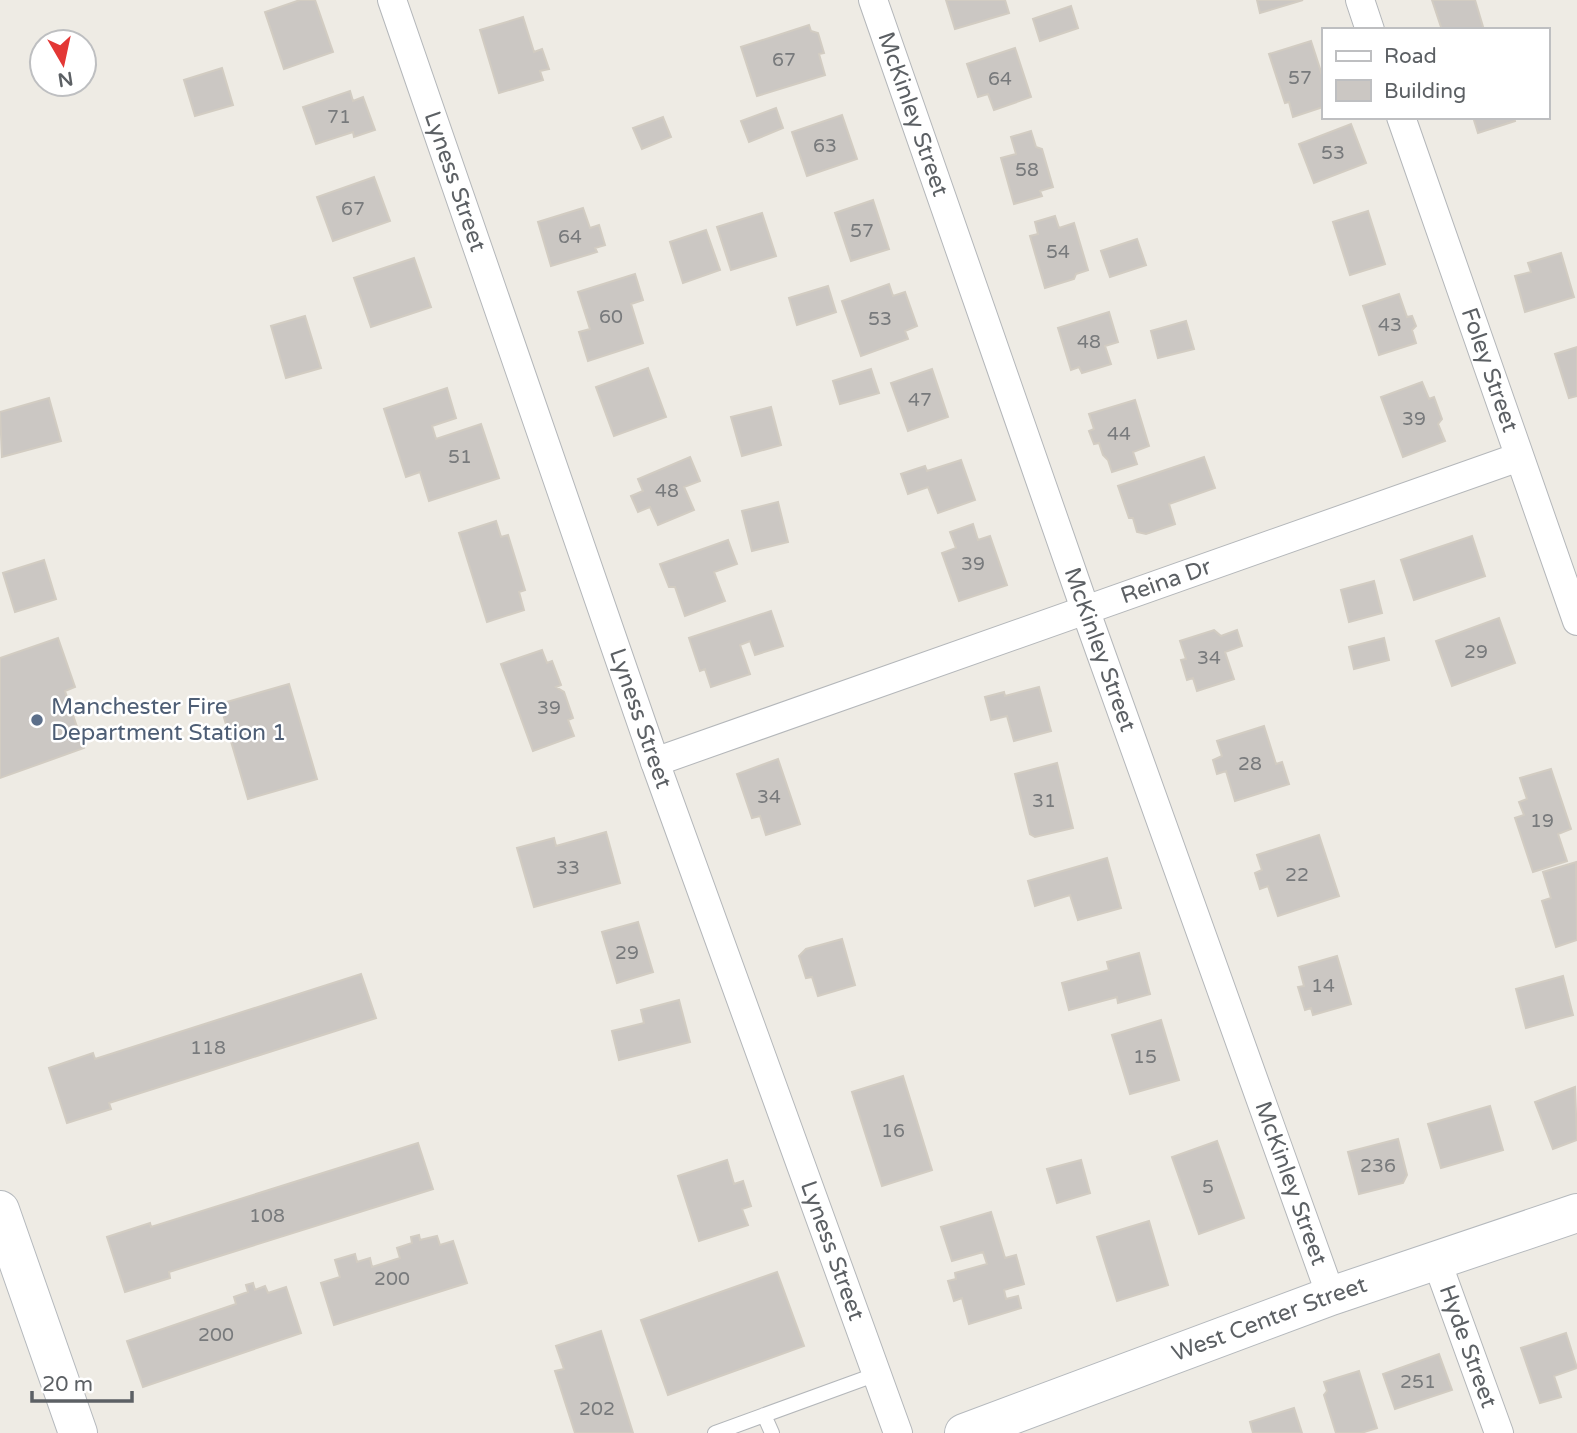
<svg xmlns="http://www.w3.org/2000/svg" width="1577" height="1433" viewBox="0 0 1577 1433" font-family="'Varela Round',sans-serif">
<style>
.building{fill:#cbc7c3;stroke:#d2ccc2;stroke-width:2}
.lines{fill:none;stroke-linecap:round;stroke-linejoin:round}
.lane-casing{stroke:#b4b7ba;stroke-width:16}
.street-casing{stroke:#b4b7ba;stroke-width:30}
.secondary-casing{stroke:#b5b9bd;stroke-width:40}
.lane{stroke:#fff;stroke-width:14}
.street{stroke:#fff;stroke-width:28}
.secondary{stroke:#fff;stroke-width:38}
.service-dot{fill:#5c6f8a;stroke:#fff;stroke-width:2.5}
.labels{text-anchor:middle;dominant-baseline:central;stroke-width:5;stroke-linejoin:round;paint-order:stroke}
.number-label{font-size:19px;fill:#787a7c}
.street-label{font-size:23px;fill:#5c6064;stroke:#fff}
.service-label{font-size:23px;fill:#4e5e75;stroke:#fff;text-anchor:start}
</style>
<rect width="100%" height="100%" fill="#eeebe4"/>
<path class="building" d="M 300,0 L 315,0 L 333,52 L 284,69 L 265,12 Z
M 946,0 L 1005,0 L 1009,13 L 955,29 Z
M 1257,0 L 1303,0 L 1260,13 Z
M 1432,0 L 1475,0 L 1484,30 L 1442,30 Z
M 1071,6 L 1078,28 L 1040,41 L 1033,19 Z
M 523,17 L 534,52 L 542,49 L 549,69 L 540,71 L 543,80 L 499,93 L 480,30 Z
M 809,25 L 811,31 L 818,33 L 824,53 L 819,54 L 825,75 L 757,96 L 741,47 Z
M 1311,41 L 1323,78 L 1323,107 L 1293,117 L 1289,102 L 1285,103 L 1269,54 Z
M 1015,48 L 1031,97 L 994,110 L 988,94 L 978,97 L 967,64 Z
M 222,68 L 233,105 L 195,116 L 184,80 Z
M 350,91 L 353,101 L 363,97 L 375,130 L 354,137 L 353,132 L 316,144 L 303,107 Z
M 776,108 L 783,128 L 749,142 L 741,121 Z
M 842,115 L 857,159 L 807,176 L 792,132 Z
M 663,117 L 671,137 L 642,149 L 633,128 Z
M 1473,117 L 1514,117 L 1515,121 L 1478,133 Z
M 1351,124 L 1366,163 L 1314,183 L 1299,144 Z
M 1031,131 L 1036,147 L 1042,149 L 1053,187 L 1040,191 L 1042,196 L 1014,204 L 1001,158 L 1016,154 L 1011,137 Z
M 374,177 L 390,221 L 333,241 L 317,197 Z
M 873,200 L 889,249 L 851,261 L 835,213 Z
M 583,208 L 590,228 L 599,225 L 605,245 L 595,248 L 597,252 L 551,266 L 538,222 Z
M 1368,211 L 1385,264 L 1350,275 L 1333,222 Z
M 762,213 L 776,256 L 731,270 L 717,227 Z
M 1055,216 L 1059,228 L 1074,223 L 1088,270 L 1076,274 L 1074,279 L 1045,288 L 1030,236 L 1038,234 L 1035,222 Z
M 706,230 L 720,270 L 683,283 L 670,242 Z
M 1137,239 L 1146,265 L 1110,277 L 1101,251 Z
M 1561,253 L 1574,297 L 1525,312 L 1515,276 L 1531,272 L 1528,263 Z
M 414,258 L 431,307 L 371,327 L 354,278 Z
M 635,274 L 643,300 L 631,304 L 643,343 L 588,361 L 579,332 L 590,329 L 578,292 Z
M 889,284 L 893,296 L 905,292 L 917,326 L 905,331 L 908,339 L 861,356 L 842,301 Z
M 828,286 L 836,312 L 797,325 L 789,298 Z
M 1399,294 L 1407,317 L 1412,316 L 1416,326 L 1412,330 L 1416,343 L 1379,355 L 1363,306 Z
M 1109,312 L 1118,342 L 1105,346 L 1111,364 L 1082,373 L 1079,367 L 1071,370 L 1058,328 Z
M 305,316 L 321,368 L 286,378 L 271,326 Z
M 1186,321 L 1194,349 L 1158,358 L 1151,331 Z
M 1577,347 L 1577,396 L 1569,398 L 1555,354 Z
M 648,368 L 666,417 L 614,436 L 596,387 Z
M 871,369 L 879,393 L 840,404 L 833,381 Z
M 932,369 L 948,417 L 908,431 L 891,383 Z
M 1422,382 L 1429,399 L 1434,397 L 1442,419 L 1438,424 L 1445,441 L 1403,457 L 1381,397 Z
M 447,388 L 456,418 L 432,426 L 436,439 L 481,424 L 499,478 L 429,501 L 420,472 L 406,477 L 384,409 Z
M 49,398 L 61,441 L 2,457 L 0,412 Z
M 1135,400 L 1149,446 L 1133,452 L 1137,464 L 1112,472 L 1108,460 L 1103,455 L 1099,443 L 1094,444 L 1089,431 L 1094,429 L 1089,414 Z
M 771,407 L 781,445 L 742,456 L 731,417 Z
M 690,457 L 700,481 L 684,487 L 694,510 L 658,525 L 650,507 L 638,512 L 631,496 L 643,491 L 638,479 Z
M 1204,457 L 1215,488 L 1169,504 L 1175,524 L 1146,534 L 1137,532 L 1133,518 L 1129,518 L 1118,486 Z
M 961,460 L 975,500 L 938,513 L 928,487 L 908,494 L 901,474 L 925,466 L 927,471 Z
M 778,502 L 788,542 L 752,551 L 742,511 Z
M 496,521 L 501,537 L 508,535 L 525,590 L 519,592 L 524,610 L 487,622 L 459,533 Z
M 973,524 L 978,540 L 990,536 L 1007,585 L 959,601 L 942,553 L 956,548 L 950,532 Z
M 1472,536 L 1485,576 L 1414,600 L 1401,560 Z
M 728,540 L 737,564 L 714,572 L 725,601 L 685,616 L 675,587 L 669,587 L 660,564 Z
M 44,560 L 56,599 L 15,612 L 3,573 Z
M 1374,581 L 1382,613 L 1349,622 L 1341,590 Z
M 771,611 L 783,646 L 755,655 L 750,641 L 740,645 L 750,674 L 711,687 L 705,669 L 700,671 L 689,638 Z
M 1499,618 L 1515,663 L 1452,686 L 1436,641 Z
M 1214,630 L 1221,636 L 1237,630 L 1242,646 L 1225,652 L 1234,679 L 1197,691 L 1193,678 L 1187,680 L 1181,660 L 1186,659 L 1180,641 Z
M 58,638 L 75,687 L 65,691 L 84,748 L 0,778 L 0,658 Z
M 1384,638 L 1389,660 L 1354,669 L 1349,647 Z
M 542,650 L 547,663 L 552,661 L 561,685 L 556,687 L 564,692 L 573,718 L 568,720 L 574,736 L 533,751 L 501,664 Z
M 289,684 L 317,779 L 248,799 L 220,704 Z
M 1039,687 L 1051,731 L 1014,741 L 1007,716 L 991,720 L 985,697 L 1004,692 L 1005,696 Z
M 1264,726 L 1276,764 L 1282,762 L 1289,784 L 1235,801 L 1226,771 L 1217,774 L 1213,760 L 1222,756 L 1217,741 Z
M 778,759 L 800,824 L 766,835 L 760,816 L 752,818 L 737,774 Z
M 1057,763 L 1073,828 L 1035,837 L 1030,834 L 1015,774 Z
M 1551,769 L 1571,829 L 1558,834 L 1567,861 L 1533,872 L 1515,818 L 1524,815 L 1519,802 L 1527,799 L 1520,778 Z
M 606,832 L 620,883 L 534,907 L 517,848 L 554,838 L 556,846 Z
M 1319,835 L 1339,896 L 1278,916 L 1268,886 L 1260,889 L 1255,873 L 1262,870 L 1257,855 Z
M 1107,858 L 1121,908 L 1078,920 L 1070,895 L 1035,906 L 1028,881 Z
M 1576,862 L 1577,940 L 1556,947 L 1542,901 L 1551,898 L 1543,872 Z
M 638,922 L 653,972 L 617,983 L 602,932 Z
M 842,939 L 855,985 L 818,996 L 812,977 L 806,978 L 799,956 L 806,949 Z
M 1139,953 L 1150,994 L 1118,1003 L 1117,997 L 1069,1010 L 1062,983 L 1109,970 L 1107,962 Z
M 1337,956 L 1351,1004 L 1313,1015 L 1311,1008 L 1305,1010 L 1298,987 L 1304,986 L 1299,967 Z
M 361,974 L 376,1018 L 109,1103 L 111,1109 L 67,1123 L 49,1068 L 93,1053 L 95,1059 Z
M 1563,976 L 1573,1015 L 1526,1028 L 1516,989 Z
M 679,1000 L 690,1042 L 619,1060 L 612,1031 L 644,1023 L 641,1010 Z
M 1161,1020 L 1179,1080 L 1130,1094 L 1112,1035 Z
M 903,1076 L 932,1170 L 882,1186 L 852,1092 Z
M 1575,1087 L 1577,1140 L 1553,1149 L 1535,1102 Z
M 1490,1106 L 1503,1150 L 1441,1168 L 1428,1124 Z
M 1398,1139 L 1407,1175 L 1403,1183 L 1359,1194 L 1348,1152 Z
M 1217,1141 L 1244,1218 L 1199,1234 L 1172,1157 Z
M 418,1143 L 433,1189 L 169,1272 L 170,1278 L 125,1292 L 107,1237 L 150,1223 L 151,1227 Z
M 727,1160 L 734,1184 L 743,1181 L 751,1206 L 742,1209 L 748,1225 L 699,1241 L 678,1176 Z
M 1081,1160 L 1090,1193 L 1057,1203 L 1047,1169 Z
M 991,1212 L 1005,1258 L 1016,1255 L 1024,1284 L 1004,1290 L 1006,1299 L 1018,1296 L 1021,1308 L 969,1324 L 962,1298 L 954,1301 L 948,1281 L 956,1279 L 955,1273 L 987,1264 L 983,1252 L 952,1261 L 941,1227 Z
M 1149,1221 L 1168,1285 L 1117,1301 L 1097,1237 Z
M 419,1235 L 420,1240 L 437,1236 L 440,1245 L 453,1241 L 467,1283 L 334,1325 L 321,1283 L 340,1277 L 335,1260 L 355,1254 L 357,1262 L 370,1258 L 372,1267 L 400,1258 L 397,1248 L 412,1243 L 411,1237 Z
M 777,1272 L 804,1346 L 668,1395 L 641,1320 Z
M 253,1283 L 255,1290 L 265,1286 L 268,1293 L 286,1287 L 301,1333 L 143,1387 L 127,1341 L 236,1304 L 234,1297 L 248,1292 L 246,1285 Z
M 601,1331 L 633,1433 L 575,1433 L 555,1371 L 564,1369 L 556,1346 Z
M 1566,1333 L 1577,1368 L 1554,1376 L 1561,1397 L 1540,1403 L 1521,1348 Z
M 1439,1354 L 1452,1390 L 1395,1409 L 1383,1374 Z
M 1359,1371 L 1377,1428 L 1361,1433 L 1336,1433 L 1324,1395 L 1327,1391 L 1324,1382 Z
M 1294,1408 L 1302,1433 L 1253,1433 L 1250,1422 Z"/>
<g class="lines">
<defs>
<path id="lane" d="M 764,1415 L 772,1433
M 715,1433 L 877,1374"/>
<g id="street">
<path id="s1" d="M 392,0 L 655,762 L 898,1433"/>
<path id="s2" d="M 873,0 L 1085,609 L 1331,1296"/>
<path d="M 1360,0 L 1370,30"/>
<path id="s3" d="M 1401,117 L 1577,621"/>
<path id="s4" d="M 655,762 L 1519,457"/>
<path id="s5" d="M 1436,1259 L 1499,1433"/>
</g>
<g id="secondary">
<path d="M 0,1210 L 78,1433"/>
<path id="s6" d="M 964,1433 L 1331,1296 L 1577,1213"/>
</g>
</defs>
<use href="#lane" class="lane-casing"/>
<use href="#street" class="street-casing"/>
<use href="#secondary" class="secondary-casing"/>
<use href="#lane" class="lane"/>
<use href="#street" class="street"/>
<use href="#secondary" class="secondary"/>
</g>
<circle class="service-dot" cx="37" cy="720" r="7"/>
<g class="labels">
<g class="number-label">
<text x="784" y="60">67</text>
<text x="1300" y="78">57</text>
<text x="1000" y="79">64</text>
<text x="339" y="117">71</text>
<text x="825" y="146">63</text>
<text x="1333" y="153">53</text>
<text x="1027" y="170">58</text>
<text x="353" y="209">67</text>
<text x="862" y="231">57</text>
<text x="570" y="237">64</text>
<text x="1058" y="252">54</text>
<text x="611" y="317">60</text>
<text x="880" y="319">53</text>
<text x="1390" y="325">43</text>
<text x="1089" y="342">48</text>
<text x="920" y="400">47</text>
<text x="1414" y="419">39</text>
<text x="1119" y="434">44</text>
<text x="460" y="457">51</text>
<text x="667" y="491">48</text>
<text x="973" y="564">39</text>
<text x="1476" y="652">29</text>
<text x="1209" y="658">34</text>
<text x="549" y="708">39</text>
<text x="1250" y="764">28</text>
<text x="769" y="797">34</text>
<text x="1044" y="801">31</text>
<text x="1542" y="821">19</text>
<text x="568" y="868">33</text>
<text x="1297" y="875">22</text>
<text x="627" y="953">29</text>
<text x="1323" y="986">14</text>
<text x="208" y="1048">118</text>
<text x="1145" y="1057">15</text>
<text x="893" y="1131">16</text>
<text x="1378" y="1166">236</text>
<text x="1208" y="1187">5</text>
<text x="267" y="1216">108</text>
<text x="392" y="1279">200</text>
<text x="216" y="1335">200</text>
<text x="1418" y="1382">251</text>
<text x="597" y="1409">202</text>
</g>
<g class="street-label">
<text stroke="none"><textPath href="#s2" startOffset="121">McKinley Street</textPath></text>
<text stroke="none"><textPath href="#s1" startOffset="192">Lyness Street</textPath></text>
<text stroke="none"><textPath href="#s3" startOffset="268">Foley Street</textPath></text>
<text stroke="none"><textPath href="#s4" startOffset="542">Reina Dr</textPath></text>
<text stroke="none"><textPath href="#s2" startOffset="688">McKinley Street</textPath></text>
<text stroke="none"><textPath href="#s1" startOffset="760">Lyness Street</textPath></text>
<text stroke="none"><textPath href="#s2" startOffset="1255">McKinley Street</textPath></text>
<text stroke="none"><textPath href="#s1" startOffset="1326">Lyness Street</textPath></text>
<text stroke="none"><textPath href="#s6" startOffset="326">West Center Street</textPath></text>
<text stroke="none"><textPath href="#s5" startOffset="93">Hyde Street</textPath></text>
</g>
<g class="service-label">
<text x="51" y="707">Manchester Fire<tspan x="51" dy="26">Department Station 1</tspan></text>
</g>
</g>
<rect x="1322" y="28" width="228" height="91" fill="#ffffff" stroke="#bebfc1" stroke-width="2"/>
<rect x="1336" y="51" width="35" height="10" fill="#ffffff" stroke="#bebfc1" stroke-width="2"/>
<text x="1384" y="63" font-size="21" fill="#5c6064">Road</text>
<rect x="1336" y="80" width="35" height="21" fill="#cbc7c3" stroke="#bebfc1" stroke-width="2"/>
<text x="1384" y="98" font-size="21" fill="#5c6064">Building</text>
<g transform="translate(63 63) rotate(171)"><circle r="33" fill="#ffffff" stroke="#bebfc1" stroke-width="2"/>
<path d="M0-5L12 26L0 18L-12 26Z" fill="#e33735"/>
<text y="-10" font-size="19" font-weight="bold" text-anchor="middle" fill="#5c6064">N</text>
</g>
<path d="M32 1391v10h100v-10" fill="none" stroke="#5c6064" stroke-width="3.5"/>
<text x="42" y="1391" font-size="21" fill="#5c6064" stroke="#ffffff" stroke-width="5" paint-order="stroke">20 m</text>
</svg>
